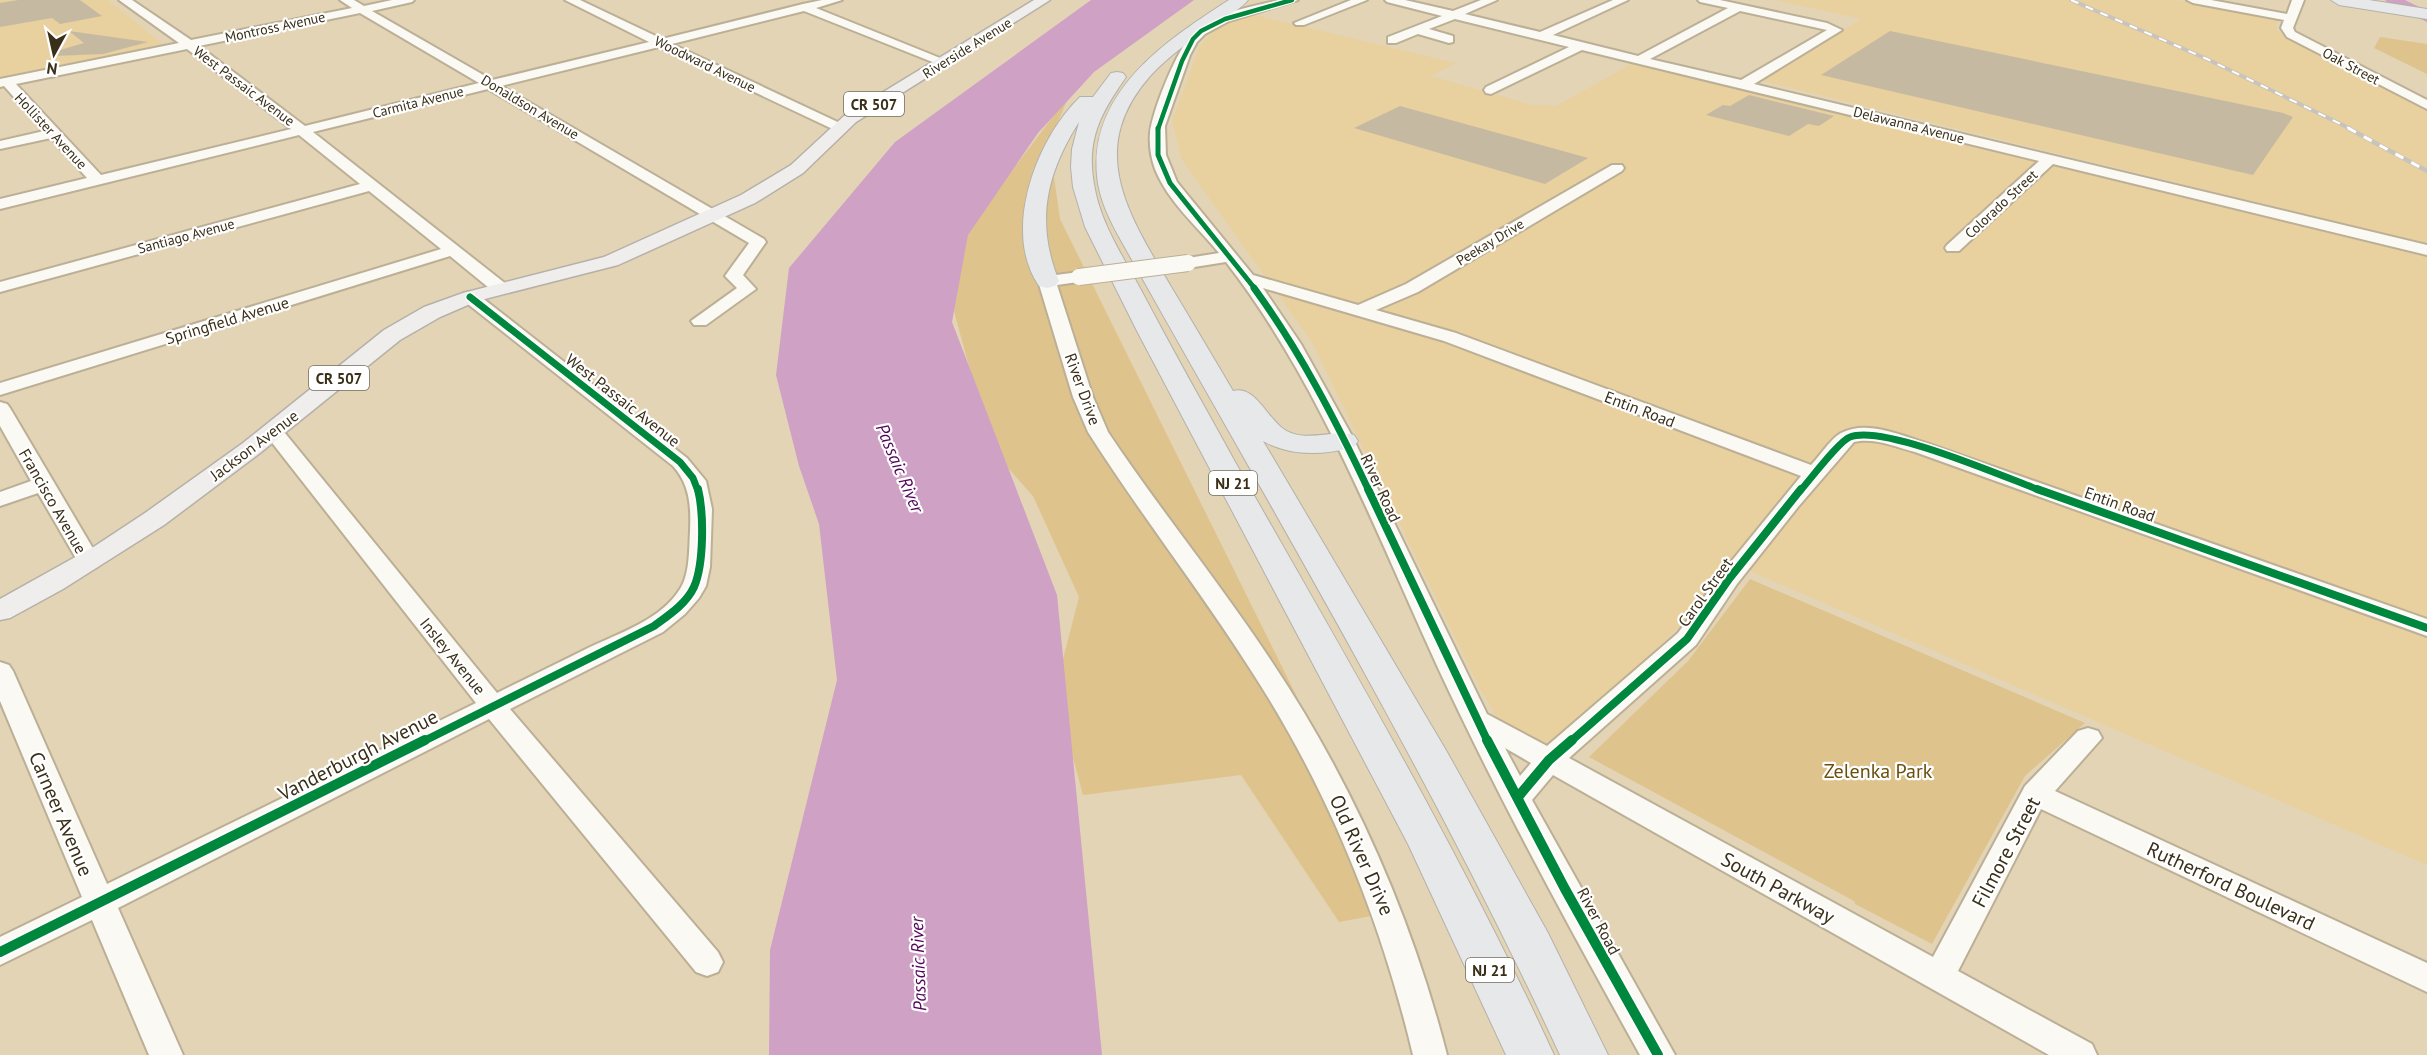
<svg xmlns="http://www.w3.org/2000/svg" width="2427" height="1055" viewBox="0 0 2427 1055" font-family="'PT Sans',sans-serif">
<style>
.built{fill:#e8d09f}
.green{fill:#dec38d}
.water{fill:#cfa1c5}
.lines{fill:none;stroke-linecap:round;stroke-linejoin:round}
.river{fill:#cfa1c5;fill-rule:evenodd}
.building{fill:#c5baa1}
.minor-casing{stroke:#bbaf96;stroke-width:4}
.major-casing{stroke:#b5b1a8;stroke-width:3}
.highway-casing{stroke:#b5b1a8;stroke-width:2}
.minor{fill:#fbf9f4;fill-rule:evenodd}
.major{fill:#efeeed;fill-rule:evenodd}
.highway{fill:#e6e8e9;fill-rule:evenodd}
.rail-far1-casing{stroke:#c8c4bb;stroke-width:4}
.rail-casing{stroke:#c8c4bb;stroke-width:4.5}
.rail-far1{stroke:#fff;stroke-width:2;stroke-dasharray:8;stroke-linecap:butt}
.rail{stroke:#fff;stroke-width:3;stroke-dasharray:9;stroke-linecap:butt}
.minor-bridge-casing{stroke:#bbaf96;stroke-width:18;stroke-linecap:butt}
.minor-bridge{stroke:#fbf9f4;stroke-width:16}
.cycleway-far4-casing{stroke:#fff;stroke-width:7}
.cycleway-far3-casing{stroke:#fff;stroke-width:8}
.cycleway-far2-casing{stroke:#fff;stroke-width:10}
.cycleway-far1-casing{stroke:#fff;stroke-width:12}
.cycleway-casing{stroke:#fff;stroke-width:14}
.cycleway-far4{stroke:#00873e;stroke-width:4.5}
.cycleway-far3{stroke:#00873e;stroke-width:5}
.cycleway-far2{stroke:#00873e;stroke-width:7}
.cycleway-far1{stroke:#00873e;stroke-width:8}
.cycleway{stroke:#00873e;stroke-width:10}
.labels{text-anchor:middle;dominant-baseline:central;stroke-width:4.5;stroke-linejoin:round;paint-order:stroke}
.far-street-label{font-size:14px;fill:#3a2f18;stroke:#fff}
.shield{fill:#fff;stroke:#756d5d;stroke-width:1.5}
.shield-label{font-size:15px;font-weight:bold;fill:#3a2f18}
.street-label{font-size:16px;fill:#3a2f18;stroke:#fff}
.water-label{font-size:18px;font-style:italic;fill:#52055a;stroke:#fff}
.near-street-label{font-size:20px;fill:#3a2f18;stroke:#fff}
.near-park-label{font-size:20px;fill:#6a4f0c;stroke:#fff}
</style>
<rect width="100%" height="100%" fill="#e3d4b5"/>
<path class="built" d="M 0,0 L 108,0 L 165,46 L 0,80 Z
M 1775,0 L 2176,0 L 2278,19 L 2276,30 L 2427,109 L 2427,244 L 1759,80 L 1861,19 Z
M 1254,15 L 1456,63 L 1431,76 L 1532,105 L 1556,106 L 1635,62 L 2427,255 L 2427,865 L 1741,567 L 1553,749 L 1497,717 L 1478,685 L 1312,342 L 1182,160 L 1172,121 L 1200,46 L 1213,31 L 1231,22 Z"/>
<path class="green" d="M 2380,37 L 2427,44 L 2427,74 L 2374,48 Z
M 1070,94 L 1049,142 L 1060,219 L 1296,695 L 1392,912 L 1339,922 L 1241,775 L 1083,795 L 1055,690 L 1079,597 L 1033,496 L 992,450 L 955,315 L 946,258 Z
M 1750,579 L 2085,723 L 2025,776 L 1932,944 L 1855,904 L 1854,901 L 1589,757 L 1688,661 Z"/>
<path class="water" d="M 1091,0 L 1194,0 L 1094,72 L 1038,133 L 968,235 L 952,322 L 1057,595 L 1102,1055 L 769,1055 L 770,950 L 837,680 L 819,524 L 799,466 L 776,375 L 789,268 L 895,142 Z"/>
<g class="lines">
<path class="river" d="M 2385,0 L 2405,0 L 2427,11 L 2427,22 L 2388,3 Z"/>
</g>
<path class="building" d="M 18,0 L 80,0 L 102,16 L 60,24 L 52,18 L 0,27 L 0,3 Z
M 69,31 L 148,42 L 103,54 L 54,56 L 53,52 L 84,43 Z
M 1890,31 L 2283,113 L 2293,117 L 2253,175 L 1821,75 Z
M 1749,95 L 1834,116 L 1819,126 L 1808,124 L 1789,136 L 1706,115 L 1723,105 L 1730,106 Z
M 1400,106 L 1588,158 L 1545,184 L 1354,128 Z"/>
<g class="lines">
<defs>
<path id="minor" d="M 119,0 L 132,0 L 191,40 L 352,8 L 340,0 L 354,0 L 364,6 L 392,0 L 414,0 L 412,2 L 372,11 L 492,80 L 649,42 L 565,0 L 580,0 L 662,39 L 803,4 L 822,0 L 842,0 L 816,8 L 950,62 L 948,65 L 940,65 L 804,11 L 672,44 L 844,125 L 846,128 L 839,132 L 659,47 L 501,86 L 764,239 L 766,242 L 743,275 L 756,289 L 706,325 L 694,325 L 691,321 L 737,288 L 725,276 L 749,243 L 488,89 L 313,132 L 506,284 L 509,288 L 506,292 L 494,292 L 450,256 L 0,395 L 0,383 L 441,249 L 369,191 L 0,292 L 0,282 L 360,184 L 299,135 L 0,209 L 0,199 L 87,178 L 51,138 L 0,149 L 0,141 L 44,131 L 4,86 L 0,87 L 0,79 L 179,43 ZM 360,13 L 479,83 L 305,126 L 199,46 ZM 187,49 L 291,129 L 101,175 L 16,84 Z
M 1279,0 L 1298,0 L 1229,21 L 1205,34 L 1197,42 L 1190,55 L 1165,126 L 1166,155 L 1177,182 L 1253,275 L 1358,305 L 1406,284 L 1612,165 L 1622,165 L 1624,168 L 1622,171 L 1418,292 L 1376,310 L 1456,333 L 1811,465 C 1820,456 1830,439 1841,433 C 1867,419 1903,436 1929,444 L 2427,619 L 2427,636 L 1915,452 C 1896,447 1874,437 1854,442 L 1798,507 L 1737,584 L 1696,645 L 1569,758 L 1933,957 L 2025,786 L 2078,731 L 2088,728 L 2098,731 L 2102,738 L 2055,791 L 2427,963 L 2427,992 L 2041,809 L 1958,971 L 2092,1044 L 2097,1055 L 2049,1055 L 1553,775 L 1532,800 L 1675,1055 L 1640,1055 C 1570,929 1500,801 1439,670 C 1375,531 1320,383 1226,262 L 1188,268 L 1180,263 L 1188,258 L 1219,253 C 1198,227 1168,202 1155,169 C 1151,158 1149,145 1150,133 C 1153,109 1179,43 1197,29 C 1219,11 1252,7 1279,0 ZM 1263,288 L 1444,341 L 1801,476 L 1721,574 L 1678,633 L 1547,746 L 1487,714 L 1352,436 L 1301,344 ZM 1505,748 L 1531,763 L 1520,776 Z
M 1351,0 L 1367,0 L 1304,25 L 1296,25 L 1294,23 Z
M 1385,0 L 1405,0 L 1453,11 L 1481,0 L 1497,0 L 1465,14 L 1540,32 L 1613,0 L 1628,0 L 1553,35 L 1638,56 L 1728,8 L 1700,2 L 1698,0 L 1720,0 L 1827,23 L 1842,30 L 1754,84 L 2427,245 L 2427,255 L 2053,164 L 1959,251 L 1947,251 L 1945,248 L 1947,245 L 2039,161 L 1582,50 L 1491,94 L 1486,93 L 1484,90 L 1486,87 L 1569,47 L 1455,19 L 1429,29 L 1453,36 L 1453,42 L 1449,43 L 1418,34 L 1396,43 L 1388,43 L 1388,37 L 1442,16 L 1387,2 ZM 1740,11 L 1827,30 L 1741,80 L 1650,59 Z
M 2187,0 L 2211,0 L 2287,14 L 2292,0 L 2304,0 L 2293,28 L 2295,32 L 2427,100 L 2427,109 L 2287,37 L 2281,28 L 2284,20 L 2193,3 Z
M 1079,272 L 1085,273 L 1088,277 L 1085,281 L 1057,285 L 1093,397 L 1108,432 C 1160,510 1220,583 1272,662 C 1352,782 1411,915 1447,1055 L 1413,1055 C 1381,920 1328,789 1252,672 C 1200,590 1140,514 1088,432 L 1073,397 L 1038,281 L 1041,277 Z
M 470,292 L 476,293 L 687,458 L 706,481 L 712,509 L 710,567 L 706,586 L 699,598 L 685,614 L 663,632 L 510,709 L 718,952 L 723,962 L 718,972 L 707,976 L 696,972 L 489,719 L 118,908 L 183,1055 L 149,1055 L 92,920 L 0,965 L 0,937 L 82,897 L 0,701 L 0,662 L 9,665 L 13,671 L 107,884 L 476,703 L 266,435 L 263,431 L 266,427 L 280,427 L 497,693 C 527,678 558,663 588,648 C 619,633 661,620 680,589 C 690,574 689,548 690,531 C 691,506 690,485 673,466 L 464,301 L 461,297 L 464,293 Z
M 0,402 L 7,404 L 10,408 L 101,562 L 97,567 L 89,569 L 81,567 L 38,493 L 0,506 L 0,492 L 31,481 L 0,426 Z"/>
<path id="major" d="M 1034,0 L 1050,0 L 856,122 L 803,173 L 755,203 L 618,265 L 477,301 L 440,317 L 400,340 L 260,453 L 164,525 L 63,589 L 10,618 L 0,620 L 0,599 L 95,546 L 145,513 L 243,443 L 384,330 L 424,307 L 463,293 L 604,257 L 741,195 L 791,165 L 844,116 Z"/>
<path id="highway" d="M 1229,0 L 1248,0 C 1241,9 1228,15 1218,21 C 1195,37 1171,54 1151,75 C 1085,149 1128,214 1170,285 C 1191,320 1212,355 1233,391 C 1256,385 1267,419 1285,430 C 1306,443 1332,429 1354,435 L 1358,441 L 1354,447 C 1324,455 1291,457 1263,441 L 1447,752 L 1548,933 L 1608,1055 L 1560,1055 C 1431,776 1273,512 1123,244 C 1111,223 1099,200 1097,176 C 1089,91 1167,40 1229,0 Z
M 2331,0 L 2369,0 L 2427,9 L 2427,19 L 2339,5 Z
M 1117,72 L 1123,73 L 1126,77 C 1101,113 1086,139 1094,184 C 1100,223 1123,256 1141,290 C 1171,347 1203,404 1234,460 C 1345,656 1460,850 1554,1055 L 1506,1055 L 1408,844 L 1137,331 L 1085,227 L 1073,187 L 1071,167 L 1072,149 L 1079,122 C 1046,174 1035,223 1059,281 L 1055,286 L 1047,288 L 1039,286 C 1001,231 1037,138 1080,97 L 1093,97 L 1111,73 Z"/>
</defs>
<use href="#minor" class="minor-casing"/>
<use href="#major" class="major-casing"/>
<use href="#highway" class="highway-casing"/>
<use href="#minor" class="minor"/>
<use href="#major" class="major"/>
<use href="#highway" class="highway"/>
<defs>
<path id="rail-far1" d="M 2071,0 L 2207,59 L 2351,129"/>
<path id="rail" d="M 2348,128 L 2427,171"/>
</defs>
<use href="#rail-far1" class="rail-far1-casing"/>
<use href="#rail" class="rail-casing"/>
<use href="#rail-far1" class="rail-far1"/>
<use href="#rail" class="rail"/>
<defs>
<path id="minor-bridge" d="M 1079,277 L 1188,263"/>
</defs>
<use href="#minor-bridge" class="minor-bridge-casing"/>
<use href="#minor-bridge" class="minor-bridge"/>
<defs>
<path id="cycleway-far4" d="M 1158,129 L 1182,61 L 1193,39 L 1201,31 L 1225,19 L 1292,0"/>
<path id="cycleway-far3" d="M 1158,128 L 1158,155 L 1170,183 L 1256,290"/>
<path id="cycleway-far2" d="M 1254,288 C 1300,351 1336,421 1369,491
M 470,297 L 680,462 L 693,478 L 698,491
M 1800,491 C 1810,480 1839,441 1850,437 C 1883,424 2004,477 2042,491"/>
<path id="cycleway-far1" d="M 1368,489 L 1488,742
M 2037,489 L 2427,628
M 422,742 L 654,626 C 669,615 686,604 694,587 C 704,564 704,514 698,489
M 1570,742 L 1687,639 L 1729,579 L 1801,489"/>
<path id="cycleway" d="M 1487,740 L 1565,889 L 1658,1055
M 1518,797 L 1549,760 L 1572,740
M 0,952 L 425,740"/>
</defs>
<use href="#cycleway-far4" class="cycleway-far4-casing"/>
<use href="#cycleway-far3" class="cycleway-far3-casing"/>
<use href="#cycleway-far2" class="cycleway-far2-casing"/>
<use href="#cycleway-far1" class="cycleway-far1-casing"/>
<use href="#cycleway" class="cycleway-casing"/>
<use href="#cycleway-far4" class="cycleway-far4"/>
<use href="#cycleway-far3" class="cycleway-far3"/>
<use href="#cycleway-far2" class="cycleway-far2"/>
<use href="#cycleway-far1" class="cycleway-far1"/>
<use href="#cycleway" class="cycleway"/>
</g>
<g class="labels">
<g class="far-street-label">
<text transform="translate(275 27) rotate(-12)">Montross Avenue</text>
<text transform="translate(967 48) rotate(-32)">Riverside Avenue</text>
<text transform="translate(705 64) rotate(26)">Woodward Avenue</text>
<text transform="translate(2351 66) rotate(28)">Oak Street</text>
<text transform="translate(244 86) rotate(37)">West Passaic Avenue</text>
<text transform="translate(418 102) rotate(-14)">Carmita Avenue</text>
<text transform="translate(530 107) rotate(31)">Donaldson Avenue</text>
<text transform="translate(1909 125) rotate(14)">Delawanna Avenue</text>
<text transform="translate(51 131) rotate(47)">Hollister Avenue</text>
<text transform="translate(2001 204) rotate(-43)">Colorado Street</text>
<text transform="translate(186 236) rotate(-15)">Santiago Avenue</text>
<text transform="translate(1490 242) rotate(-31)">Peekay Drive</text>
</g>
<g class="shield">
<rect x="844" y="92" width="60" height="24" rx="4.5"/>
<rect x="309" y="366" width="60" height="24" rx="4.5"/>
<rect x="1209" y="471" width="48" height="24" rx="4.5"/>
<rect x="1466" y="958" width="48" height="24" rx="4.5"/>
</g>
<g class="shield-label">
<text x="874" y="104">CR 507</text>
<text x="339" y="378">CR 507</text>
<text x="1233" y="483">NJ 21</text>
<text x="1490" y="970">NJ 21</text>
</g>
<g class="street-label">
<text transform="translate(227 320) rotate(-17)">Springfield Avenue</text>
<text transform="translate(1083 389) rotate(70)">River Drive</text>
<text transform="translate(623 400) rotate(38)">West Passaic Avenue</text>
<text transform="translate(1640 409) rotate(21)">Entin Road</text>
<text transform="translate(254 445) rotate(-37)">Jackson Avenue</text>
<text transform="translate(1381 488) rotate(65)">River Road</text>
<text transform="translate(53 501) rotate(60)">Francisco Avenue</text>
<text transform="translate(2120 504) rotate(20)">Entin Road</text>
<text transform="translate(1705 592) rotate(-54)">Carol Street</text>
<text transform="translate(453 656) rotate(51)">Insley Avenue</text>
<text transform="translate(1599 921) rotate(62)">River Road</text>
</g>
<g class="water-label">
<text transform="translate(900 468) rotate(67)">Passaic River</text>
<text transform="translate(918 964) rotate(-92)">Passaic River</text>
</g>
<g class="near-street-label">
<text transform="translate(358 755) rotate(-27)">Vanderburgh Avenue</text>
<text transform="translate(61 814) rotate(67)">Carneer Avenue</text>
<text transform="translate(2006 852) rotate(-62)">Filmore Street</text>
<text transform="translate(1362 855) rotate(66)">Old River Drive</text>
<text transform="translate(2231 886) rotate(25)">Rutherford Boulevard</text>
<text transform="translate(1778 888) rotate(29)">South Parkway</text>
</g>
<g class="near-park-label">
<text x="1878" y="771">Zelenka Park</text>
</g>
</g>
<g transform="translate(54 54) rotate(188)" stroke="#ffffff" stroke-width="4.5" paint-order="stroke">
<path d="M0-4.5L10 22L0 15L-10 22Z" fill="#3a2f18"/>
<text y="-9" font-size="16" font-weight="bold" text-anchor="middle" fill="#3a2f18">N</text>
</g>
</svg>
